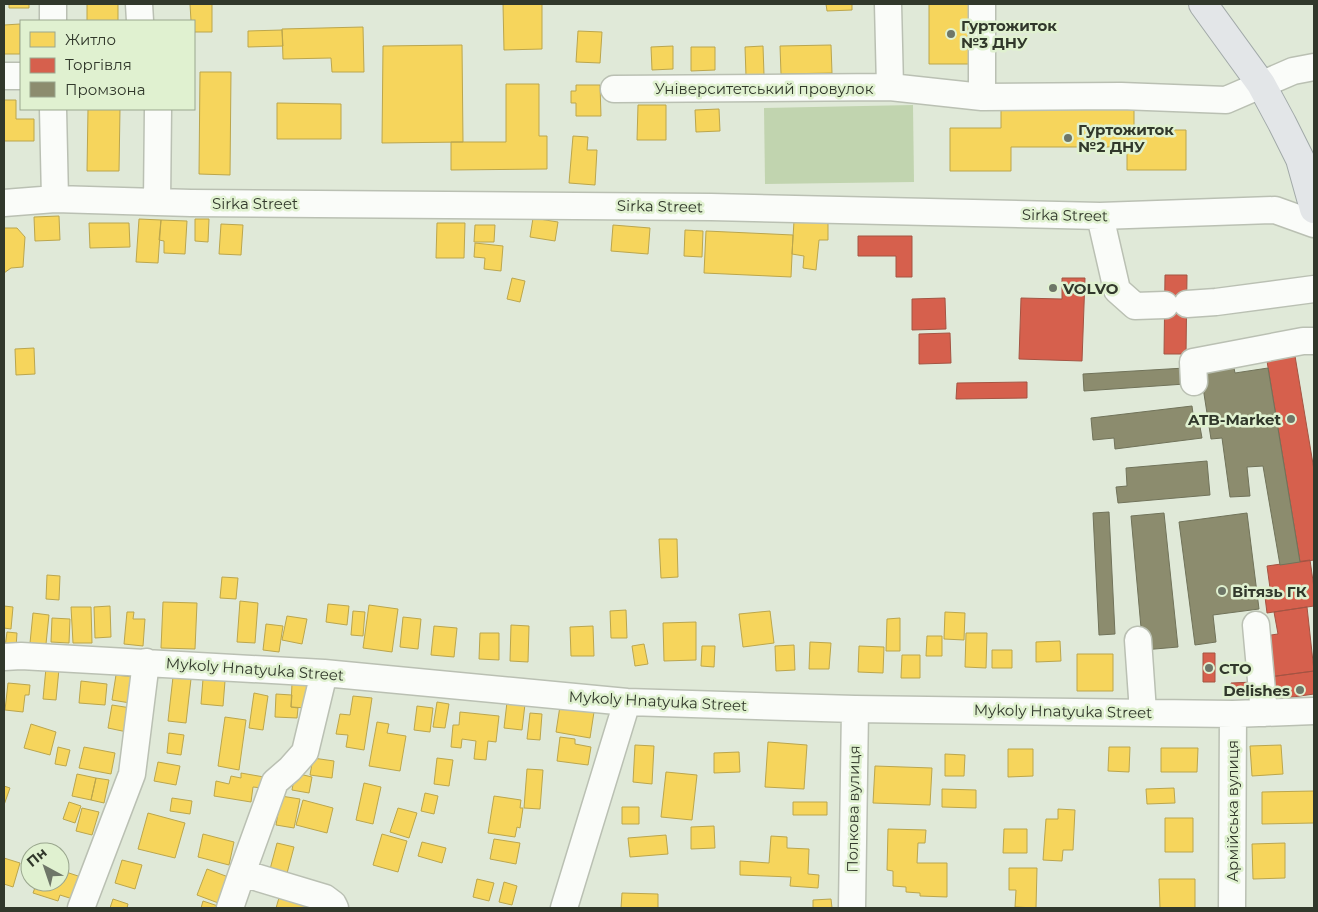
<svg xmlns="http://www.w3.org/2000/svg" width="1318" height="912" viewBox="0 0 1318 912" font-family="Montserrat,sans-serif">
<style>
.green{fill:#c1d4af}
.homes{fill:#f6d55c;stroke:#bba64d}
.shops{fill:#d6604d;stroke:#a45443}
.industry{fill:#8c8c6e;stroke:#71735a}
.lines{fill:none;stroke-linecap:round;stroke-linejoin:round}
.minor-casing{stroke:#bac0b3;stroke-width:29}
.major-casing{stroke:#a1a9a8;stroke-width:30}
.minor{stroke:#fafcf9;stroke-width:26}
.major{stroke:#e3e6e8;stroke-width:28}
.poi-dot{fill:#6e7668;stroke:#e0f1d0;stroke-width:2}
.labels{text-anchor:middle;dominant-baseline:central;stroke-width:5;stroke-linejoin:round;paint-order:stroke}
.poi-label{font-size:15px;font-weight:bold;fill:#31382b;stroke:#e0f1d0;text-anchor:start}
.street-label{font-size:15px;fill:#31382b;stroke:#e0f1d0}
</style>
<rect width="100%" height="100%" fill="#e0e9d8"/>
<path class="green" d="M 913,105 L 914,182 L 765,184 L 764,108 Z"/>
<path class="homes" d="M 9,4 L 29,4 L 29,8 L 9,8 Z
M 87,4 L 118,4 L 118,21 L 87,21 Z
M 190,4 L 212,4 L 212,32 L 194,32 L 194,21 L 191,21 Z
M 503,4 L 542,4 L 542,49 L 504,50 Z
M 826,4 L 852,4 L 852,10 L 827,11 Z
M 929,4 L 972,4 L 972,64 L 929,64 Z
M 20,24 L 20,54 L 4,54 L 4,25 Z
M 363,27 L 364,72 L 332,72 L 331,58 L 283,59 L 282,29 Z
M 282,30 L 283,46 L 248,47 L 248,31 Z
M 578,31 L 602,32 L 600,63 L 576,62 Z
M 462,45 L 463,142 L 382,143 L 383,46 Z
M 831,45 L 832,73 L 781,74 L 780,46 Z
M 673,46 L 673,69 L 652,70 L 651,47 Z
M 763,46 L 764,75 L 746,76 L 745,47 Z
M 691,47 L 715,47 L 715,70 L 691,71 Z
M 200,72 L 231,72 L 230,175 L 199,174 Z
M 506,84 L 539,84 L 539,136 L 547,136 L 547,169 L 451,170 L 451,142 L 506,142 Z
M 576,85 L 600,85 L 601,116 L 576,116 L 576,103 L 571,103 L 571,91 L 576,91 Z
M 4,100 L 16,100 L 16,119 L 34,119 L 34,141 L 4,141 Z
M 277,103 L 341,104 L 341,139 L 277,139 Z
M 638,105 L 666,105 L 666,140 L 637,140 Z
M 1001,106 L 1134,106 L 1134,130 L 1186,130 L 1186,170 L 1127,170 L 1127,147 L 1011,147 L 1011,171 L 950,171 L 950,128 L 1001,128 Z
M 88,109 L 120,109 L 119,171 L 87,171 Z
M 719,109 L 720,131 L 696,132 L 695,110 Z
M 573,136 L 588,137 L 587,150 L 597,150 L 595,185 L 569,183 Z
M 59,216 L 60,240 L 35,241 L 34,217 Z
M 533,218 L 558,222 L 555,241 L 530,237 Z
M 139,219 L 161,220 L 158,263 L 136,262 Z
M 195,219 L 209,219 L 208,242 L 195,241 Z
M 161,220 L 187,221 L 185,254 L 164,253 L 164,241 L 159,240 Z
M 828,220 L 828,240 L 819,240 L 816,270 L 803,268 L 804,256 L 792,254 L 794,221 Z
M 89,223 L 129,223 L 130,247 L 90,248 Z
M 437,223 L 465,223 L 464,258 L 436,258 Z
M 221,224 L 243,225 L 241,255 L 219,254 Z
M 475,225 L 495,225 L 494,242 L 474,242 Z
M 613,225 L 650,228 L 648,254 L 611,251 Z
M 4,228 L 17,228 L 25,237 L 23,267 L 11,268 L 4,273 Z
M 685,230 L 703,231 L 702,257 L 684,256 Z
M 706,231 L 793,235 L 791,277 L 704,273 Z
M 475,243 L 503,246 L 501,271 L 484,269 L 485,258 L 474,257 Z
M 512,278 L 525,281 L 520,302 L 507,299 Z
M 34,348 L 35,374 L 16,375 L 15,349 Z
M 659,539 L 677,539 L 678,577 L 661,578 Z
M 47,575 L 60,576 L 59,600 L 46,599 Z
M 222,577 L 238,578 L 236,599 L 220,598 Z
M 240,601 L 258,603 L 255,643 L 237,642 Z
M 163,602 L 197,603 L 195,649 L 161,648 Z
M 328,604 L 349,606 L 347,625 L 326,622 Z
M 369,605 L 398,609 L 392,652 L 363,648 Z
M 4,606 L 13,607 L 11,629 L 4,628 Z
M 110,606 L 111,637 L 95,638 L 94,607 Z
M 71,607 L 91,607 L 92,643 L 73,643 Z
M 626,610 L 627,638 L 611,638 L 610,611 Z
M 353,611 L 365,612 L 363,636 L 351,635 Z
M 770,611 L 774,643 L 743,647 L 739,614 Z
M 127,612 L 134,612 L 133,619 L 145,619 L 143,646 L 124,644 Z
M 945,612 L 965,613 L 964,640 L 944,639 Z
M 33,613 L 49,615 L 46,644 L 30,643 Z
M 287,616 L 307,619 L 302,644 L 282,640 Z
M 403,617 L 421,619 L 418,649 L 400,647 Z
M 52,618 L 70,619 L 69,643 L 51,642 Z
M 900,618 L 900,651 L 886,651 L 887,619 Z
M 696,622 L 696,660 L 664,661 L 663,623 Z
M 266,624 L 283,626 L 279,652 L 263,650 Z
M 511,625 L 529,626 L 528,662 L 510,661 Z
M 434,626 L 457,628 L 454,657 L 431,655 Z
M 593,626 L 594,656 L 571,656 L 570,627 Z
M 7,632 L 17,633 L 16,648 L 5,647 Z
M 480,633 L 499,633 L 499,660 L 479,659 Z
M 966,633 L 987,633 L 986,668 L 965,667 Z
M 927,636 L 942,636 L 942,656 L 926,656 Z
M 1060,641 L 1061,661 L 1036,662 L 1036,642 Z
M 810,642 L 831,643 L 829,669 L 809,669 Z
M 644,644 L 648,664 L 635,666 L 632,646 Z
M 794,645 L 795,670 L 776,671 L 775,646 Z
M 702,646 L 715,646 L 714,667 L 701,666 Z
M 859,646 L 884,647 L 883,673 L 858,672 Z
M 992,650 L 1012,650 L 1012,668 L 992,668 Z
M 1077,654 L 1113,654 L 1113,691 L 1077,691 Z
M 902,655 L 920,655 L 920,678 L 901,678 Z
M 46,668 L 59,669 L 56,700 L 43,699 Z
M 116,675 L 134,677 L 130,703 L 112,700 Z
M 173,677 L 191,679 L 186,723 L 168,721 Z
M 203,679 L 225,681 L 223,706 L 201,704 Z
M 81,681 L 107,684 L 105,705 L 79,703 Z
M 8,683 L 30,685 L 29,695 L 25,695 L 23,712 L 5,710 Z
M 292,683 L 308,683 L 307,708 L 291,707 Z
M 254,693 L 268,696 L 263,730 L 249,728 Z
M 276,694 L 292,695 L 291,707 L 298,708 L 297,718 L 275,717 Z
M 353,696 L 372,698 L 364,750 L 346,747 L 348,735 L 336,734 L 340,714 L 350,715 Z
M 437,702 L 449,704 L 445,728 L 433,727 Z
M 507,702 L 525,704 L 522,730 L 504,728 Z
M 112,705 L 131,708 L 127,732 L 108,728 Z
M 417,706 L 433,708 L 430,732 L 414,730 Z
M 560,706 L 594,712 L 590,738 L 556,732 Z
M 460,712 L 499,716 L 496,742 L 488,741 L 486,760 L 474,759 L 476,741 L 462,739 L 461,748 L 451,747 L 453,725 L 459,725 Z
M 530,713 L 542,714 L 540,740 L 527,739 Z
M 225,717 L 246,720 L 239,770 L 218,766 Z
M 377,722 L 389,724 L 387,733 L 406,736 L 400,771 L 369,766 Z
M 31,724 L 56,732 L 50,755 L 24,748 Z
M 169,733 L 184,735 L 181,755 L 167,753 Z
M 560,737 L 575,739 L 575,744 L 591,747 L 588,765 L 557,761 Z
M 768,742 L 807,745 L 804,789 L 765,787 Z
M 635,745 L 654,746 L 652,784 L 633,782 Z
M 1281,745 L 1283,774 L 1252,776 L 1250,746 Z
M 58,747 L 70,750 L 66,766 L 55,764 Z
M 84,747 L 115,753 L 111,774 L 79,768 Z
M 1109,747 L 1130,747 L 1129,772 L 1108,771 Z
M 1161,748 L 1198,748 L 1197,772 L 1161,772 Z
M 1008,749 L 1033,749 L 1033,776 L 1008,777 Z
M 739,752 L 740,772 L 714,773 L 714,753 Z
M 945,754 L 965,755 L 964,776 L 945,776 Z
M 313,758 L 334,761 L 332,778 L 310,775 Z
M 437,758 L 453,760 L 449,786 L 434,784 Z
M 158,762 L 180,766 L 176,785 L 154,781 Z
M 875,766 L 932,768 L 930,805 L 873,803 Z
M 527,769 L 543,770 L 540,809 L 524,808 Z
M 666,772 L 697,775 L 692,820 L 661,817 Z
M 241,773 L 264,777 L 262,788 L 253,787 L 251,802 L 214,796 L 216,781 L 229,784 L 231,776 L 241,778 Z
M 295,773 L 312,777 L 309,793 L 292,790 Z
M 77,774 L 96,778 L 91,800 L 72,796 Z
M 96,778 L 109,780 L 104,803 L 91,800 Z
M 364,783 L 381,787 L 373,824 L 356,820 Z
M 4,786 L 10,788 L 4,805 Z
M 1174,788 L 1175,803 L 1147,804 L 1146,789 Z
M 942,789 L 976,790 L 976,808 L 942,807 Z
M 1314,791 L 1314,823 L 1262,824 L 1262,792 Z
M 425,793 L 438,796 L 434,814 L 421,811 Z
M 281,796 L 300,799 L 294,828 L 276,825 Z
M 494,796 L 521,800 L 520,808 L 523,808 L 520,828 L 517,827 L 515,837 L 488,833 Z
M 172,798 L 192,801 L 190,814 L 170,811 Z
M 303,800 L 333,808 L 327,833 L 296,825 Z
M 69,802 L 81,806 L 75,823 L 63,819 Z
M 793,802 L 827,802 L 827,815 L 793,815 Z
M 622,807 L 639,807 L 639,824 L 622,824 Z
M 82,808 L 99,812 L 92,835 L 76,831 Z
M 398,808 L 417,813 L 409,838 L 390,832 Z
M 1058,809 L 1075,810 L 1073,850 L 1063,850 L 1062,861 L 1043,860 L 1046,819 L 1058,819 Z
M 148,813 L 185,823 L 175,858 L 138,849 Z
M 1165,818 L 1193,818 L 1193,852 L 1165,852 Z
M 714,826 L 715,848 L 691,849 L 691,827 Z
M 888,829 L 926,830 L 925,843 L 918,843 L 917,863 L 947,863 L 947,897 L 920,896 L 920,893 L 906,892 L 906,887 L 893,886 L 893,871 L 887,870 Z
M 1004,829 L 1027,829 L 1027,853 L 1003,853 Z
M 203,834 L 234,842 L 229,865 L 198,857 Z
M 382,834 L 407,841 L 398,872 L 373,865 Z
M 666,835 L 668,854 L 630,857 L 628,838 Z
M 771,836 L 787,837 L 787,848 L 809,849 L 808,874 L 819,875 L 818,888 L 790,886 L 791,877 L 740,875 L 740,861 L 769,863 Z
M 494,839 L 520,843 L 516,864 L 490,859 Z
M 422,842 L 446,848 L 442,863 L 418,856 Z
M 277,843 L 294,847 L 286,877 L 269,873 Z
M 1285,843 L 1285,878 L 1253,879 L 1252,844 Z
M 4,858 L 20,863 L 13,887 L 4,884 Z
M 122,860 L 142,865 L 135,889 L 115,883 Z
M 1009,868 L 1037,868 L 1036,908 L 1015,907 L 1016,890 L 1009,890 Z
M 207,869 L 231,878 L 221,904 L 197,895 Z
M 60,870 L 84,878 L 76,900 L 60,895 L 58,901 L 33,893 L 37,882 L 60,882 Z
M 477,879 L 494,883 L 489,901 L 473,897 Z
M 1159,879 L 1195,879 L 1195,908 L 1160,908 Z
M 504,882 L 517,886 L 512,905 L 499,902 Z
M 281,891 L 312,900 L 310,908 L 276,908 Z
M 622,893 L 658,894 L 658,908 L 621,908 Z
M 113,899 L 128,904 L 127,908 L 110,908 Z
M 831,899 L 832,908 L 813,908 L 813,900 Z
M 203,901 L 221,907 L 221,908 L 201,908 Z"/>
<path class="shops" d="M 858,236 L 912,236 L 912,277 L 896,277 L 896,256 L 858,256 Z
M 1165,275 L 1187,275 L 1186,354 L 1164,354 Z
M 1062,278 L 1085,278 L 1082,361 L 1019,359 L 1021,298 L 1062,299 Z
M 945,298 L 946,329 L 912,330 L 912,299 Z
M 950,333 L 951,363 L 919,364 L 919,334 Z
M 1294,350 L 1314,470 L 1314,560 L 1300,562 L 1266,355 Z
M 1027,382 L 1027,398 L 956,399 L 957,383 Z
M 1310,560 L 1314,588 L 1314,606 L 1267,613 L 1264,589 L 1270,588 L 1267,566 Z
M 1307,607 L 1314,671 L 1269,677 L 1264,636 L 1278,634 L 1274,612 Z
M 1203,653 L 1215,653 L 1215,682 L 1203,682 Z
M 1314,671 L 1314,694 L 1272,700 L 1269,677 Z
M 1254,682 L 1255,691 L 1232,693 L 1231,683 Z"/>
<path class="industry" d="M 1233,363 L 1235,373 L 1268,368 L 1300,562 L 1280,565 L 1263,466 L 1247,467 L 1250,496 L 1230,497 L 1222,438 L 1211,439 L 1200,368 Z
M 1185,368 L 1185,384 L 1084,391 L 1083,374 Z
M 1192,406 L 1194,422 L 1199,421 L 1202,438 L 1115,449 L 1114,438 L 1093,440 L 1091,418 Z
M 1207,461 L 1210,495 L 1118,503 L 1116,487 L 1127,486 L 1126,468 Z
M 1109,512 L 1115,634 L 1099,635 L 1093,513 Z
M 1164,513 L 1178,647 L 1143,650 L 1131,516 Z
M 1247,513 L 1259,609 L 1213,615 L 1216,642 L 1195,645 L 1179,522 Z"/>
<g class="lines">
<defs>
<path id="minor" d="M 139,4 L 140,21
M 982,4 L 982,97 L 1121,96 L 1226,100 L 1293,71 L 1314,67
M 53,21 L 53,4
M 4,76 L 21,76
M 890,87 L 982,97
M 614,89 L 890,87 L 888,4
M 53,109 L 55,199
M 157,202 L 158,109
M 4,203 L 55,199 L 191,203 L 711,207 L 1100,216 L 1275,210 L 1314,224
M 1100,216 L 1117,290 L 1135,306 L 1165,305
M 1187,304 L 1216,302 L 1314,289
M 1194,382 L 1193,362 L 1303,341 L 1314,341
M 1256,625 L 1264,713
M 1138,640 L 1143,712
M 4,657 L 21,656 L 324,673 L 627,702 L 855,709 L 1233,714 L 1314,711
M 242,873 L 325,898 L 333,904 L 335,908
M 81,908 L 132,774 L 146,662
M 230,908 L 242,873 L 275,782 L 290,769 L 305,752 L 324,673
M 564,908 L 627,702
M 852,908 L 855,709
M 1232,908 L 1233,714"/>
<path id="major" d="M 1203,4 L 1261,84 L 1282,123 L 1300,159 L 1314,209"/>
</defs>
<use href="#minor" class="minor-casing"/>
<use href="#major" class="major-casing"/>
<use href="#minor" class="minor"/>
<use href="#major" class="major"/>
</g>
<g class="poi-dot">
<circle cx="951" cy="34" r="5"/>
<circle cx="1068" cy="138" r="5"/>
<circle cx="1053" cy="288" r="5"/>
<circle cx="1291" cy="419" r="5"/>
<circle cx="1222" cy="591" r="5"/>
<circle cx="1209" cy="668" r="5"/>
<circle cx="1300" cy="690" r="5"/>
</g>
<g class="labels">
<g class="poi-label">
<text x="961" y="25">Гуртожиток<tspan x="961" dy="17">№3 ДНУ</tspan></text>
<text x="1078" y="129">Гуртожиток<tspan x="1078" dy="17">№2 ДНУ</tspan></text>
<text x="1063" y="288">VOLVO</text>
<text x="1281" y="419" text-anchor="end">ATB-Market</text>
<text x="1232" y="591">Вітязь ГК</text>
<text x="1219" y="668">СТО</text>
<text x="1290" y="690" text-anchor="end">Delishes</text>
</g>
<g class="street-label">
<text x="764" y="88">Університетський провулок</text>
<text x="255" y="203">Sirka Street</text>
<text transform="translate(660 206) rotate(1)">Sirka Street</text>
<text transform="translate(1065 215) rotate(1)">Sirka Street</text>
<text transform="translate(255 669) rotate(4)">Mykoly Hnatyuka Street</text>
<text transform="translate(658 701) rotate(3)">Mykoly Hnatyuka Street</text>
<text transform="translate(1063 711) rotate(1)">Mykoly Hnatyuka Street</text>
<text transform="translate(853 809) rotate(-89)">Полкова вулиця</text>
<text transform="translate(1232 811) rotate(-90)">Армійська вулиця</text>
</g>
</g>
<rect width="1318" height="912" fill="none" stroke="#31382b" stroke-width="10"/>
<rect x="20" y="20" width="175" height="90" fill="#e0f1d0" stroke="#9aa78e"/>
<rect x="30" y="32" width="25" height="15" fill="#f6d55c" stroke="#9aa78e"/>
<text x="65" y="45" font-size="15" fill="#31382b">Житло</text>
<rect x="30" y="58" width="25" height="15" fill="#d6604d" stroke="#9aa78e"/>
<text x="65" y="70" font-size="15" fill="#31382b">Торгівля</text>
<rect x="30" y="82" width="25" height="15" fill="#8c8c6e" stroke="#9aa78e"/>
<text x="65" y="95" font-size="15" fill="#31382b">Промзона</text>
<g transform="translate(45 867) rotate(320)"><circle r="24" fill="#e0f1d0" stroke="#9aa78e"/>
<path d="M0-4L9 19L0 12L-9 19Z" fill="#6e7668"/>
<text y="-8" font-size="14" font-weight="bold" text-anchor="middle" fill="#31382b">Пн</text>
</g>
</svg>
